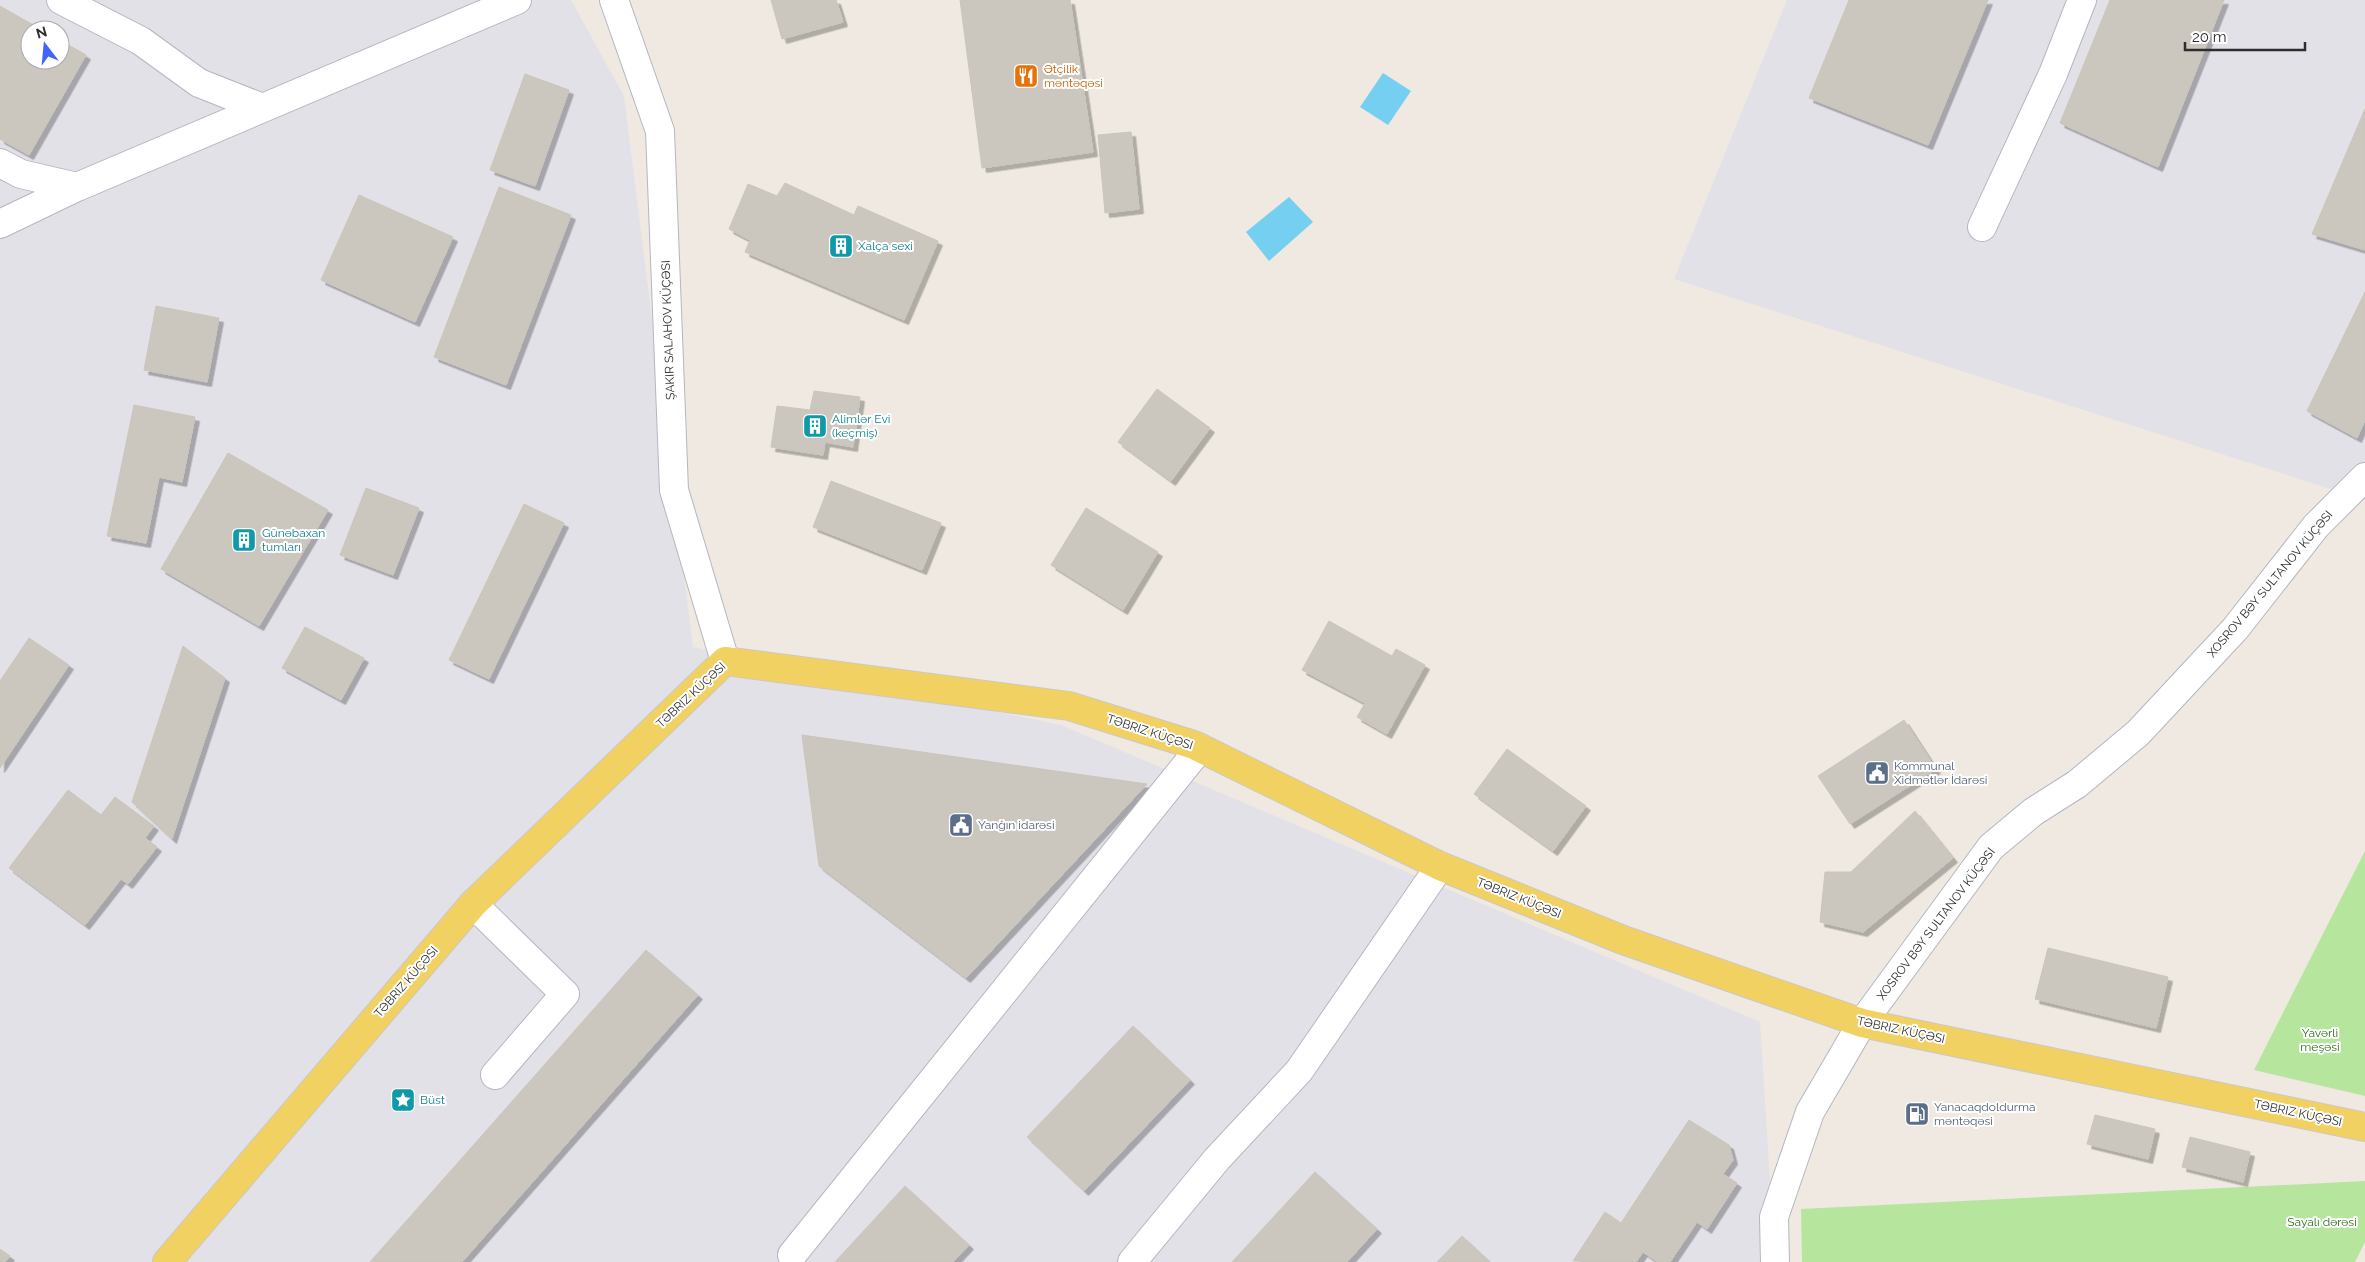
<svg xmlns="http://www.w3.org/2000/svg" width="2365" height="1262" viewBox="0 0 2365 1262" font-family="Raleway,sans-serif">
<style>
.industrial{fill:#e3e1e8;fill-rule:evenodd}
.green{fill:#b6e59e}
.water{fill:#75cff0}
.building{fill:#cbc7bf;stroke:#cbc5ba;filter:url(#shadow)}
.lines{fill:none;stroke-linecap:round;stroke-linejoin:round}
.minor-casing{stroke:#b4b7c1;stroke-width:30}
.major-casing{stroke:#c9c9c9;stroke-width:30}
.minor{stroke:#fff;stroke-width:28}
.major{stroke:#f2d163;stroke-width:28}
.labels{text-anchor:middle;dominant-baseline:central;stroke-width:4;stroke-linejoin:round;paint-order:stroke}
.food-label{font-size:12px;fill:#c56008;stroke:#fff;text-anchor:start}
.culture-label{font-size:12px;fill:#0d838f;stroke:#fff;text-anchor:start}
.street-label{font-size:12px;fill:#2e2e2e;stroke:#fff}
.service-label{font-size:12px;fill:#4e5e75;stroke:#fff;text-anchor:start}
.park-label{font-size:12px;fill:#2c6e1b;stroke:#fff}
</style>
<defs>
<filter id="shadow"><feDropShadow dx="4.5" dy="4.5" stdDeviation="0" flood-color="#0004"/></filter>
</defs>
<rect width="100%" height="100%" fill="#efe9e1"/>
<path class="industrial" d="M 0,0 L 571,0 L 624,96 L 693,647 L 1061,725 L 1760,1022 L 1775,1262 L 0,1262 ZM 30,30 L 60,30 L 60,60 L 30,60 Z
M 1787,0 L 2365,0 L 2365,500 L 1674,279 Z"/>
<path class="green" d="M 2365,851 L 2365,1096 L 2254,1070 Z
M 2365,1181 L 2365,1242 L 2355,1262 L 1802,1262 L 1801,1209 Z"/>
<path class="water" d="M 1383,73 L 1411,91 L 1388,125 L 1360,107 Z
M 1289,197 L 1313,222 L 1269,261 L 1246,232 Z"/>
<path class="building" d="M 771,0 L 836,0 L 843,22 L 782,39 Z
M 960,0 L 1070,0 L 1093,152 L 982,168 Z
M 1849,0 L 1988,0 L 1928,145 L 1809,98 Z
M 2110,0 L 2224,0 L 2158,167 L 2060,123 Z
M 0,6 L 42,30 L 30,30 L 30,60 L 60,60 L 60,40 L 86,55 L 29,155 L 0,139 Z
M 525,74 L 569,90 L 535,186 L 490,170 Z
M 2365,109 L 2365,250 L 2312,234 Z
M 1131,132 L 1139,209 L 1105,213 L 1098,135 Z
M 785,183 L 854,215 L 858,206 L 938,241 L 904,320 L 745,252 L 750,240 L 729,229 L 748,184 L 777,196 Z
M 499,187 L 571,215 L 506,385 L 434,357 Z
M 359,195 L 453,237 L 415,322 L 321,280 Z
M 2365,292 L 2365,420 L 2357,438 L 2307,411 Z
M 156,306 L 219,318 L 207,382 L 144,370 Z
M 1157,389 L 1210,428 L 1171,481 L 1118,442 Z
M 814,391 L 860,397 L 853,447 L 825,442 L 823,455 L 771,447 L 777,406 L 810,410 Z
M 134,405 L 195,417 L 182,482 L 159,477 L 146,543 L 107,536 Z
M 228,453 L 328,510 L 259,626 L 161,569 Z
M 831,481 L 941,523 L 922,570 L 813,527 Z
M 366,488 L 419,508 L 393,575 L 340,555 Z
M 524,504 L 564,523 L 489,679 L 449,660 Z
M 1086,508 L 1158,552 L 1123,610 L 1051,565 Z
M 1329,621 L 1392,656 L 1396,649 L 1425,665 L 1387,734 L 1357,717 L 1365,703 L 1302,670 Z
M 305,627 L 364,658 L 341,700 L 282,668 Z
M 29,638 L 69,665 L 0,768 L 0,681 Z
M 183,646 L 225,678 L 172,839 L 132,802 Z
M 1904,720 L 1936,769 L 1850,824 L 1818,776 Z
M 802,735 L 1147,784 L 966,978 L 819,866 Z
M 1507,749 L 1586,806 L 1553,851 L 1474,794 Z
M 68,790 L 101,815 L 115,797 L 154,826 L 145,838 L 157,847 L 128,884 L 121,879 L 85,925 L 9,868 Z
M 1915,811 L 1953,858 L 1863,932 L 1820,922 L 1825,872 L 1851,872 Z
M 2048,948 L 2168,977 L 2156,1028 L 2035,999 Z
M 646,950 L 698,995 L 462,1262 L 370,1262 Z
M 1133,1026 L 1190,1080 L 1084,1191 L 1027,1137 Z
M 2095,1115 L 2155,1129 L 2148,1159 L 2087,1144 Z
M 1689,1120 L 1729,1145 L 1733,1160 L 1723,1174 L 1737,1183 L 1707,1229 L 1697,1222 L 1670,1262 L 1658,1262 L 1643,1252 L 1636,1262 L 1573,1261 L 1605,1212 L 1621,1223 Z
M 2190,1137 L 2250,1152 L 2243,1182 L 2182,1167 Z
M 1315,1172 L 1377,1229 L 1347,1262 L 1232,1262 Z
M 905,1186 L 969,1245 L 953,1262 L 835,1262 Z
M 1462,1236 L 1490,1262 L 1437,1262 Z
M 0,1249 L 10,1256 L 5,1262 L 0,1262 Z"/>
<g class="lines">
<defs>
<path id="minor" d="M 61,0 L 141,41 L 199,83 L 260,107
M 614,0 L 660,131 L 674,490 L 725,661
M 0,163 L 21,174 L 77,187
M 0,224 L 77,187 L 517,0
M 1982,227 L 2053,74 L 2082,0
M 473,904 L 565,994 L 495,1075
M 792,1255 L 1200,748
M 1132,1262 L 1217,1159 L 1299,1071 L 1440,866
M 1775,1262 L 1774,1217 L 1810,1112 L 1862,1023 L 1991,847 L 2033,812 L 2077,784 L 2138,733 L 2235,629 L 2316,526 L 2365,477"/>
<path id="major" d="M 167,1262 L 473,904 L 725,661 L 1069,706 L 1194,745 L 1440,866 L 1623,940 L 1862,1023 L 2365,1127"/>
</defs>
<use href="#minor" class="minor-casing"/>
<use href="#major" class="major-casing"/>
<use href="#minor" class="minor"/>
<use href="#major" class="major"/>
</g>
<defs>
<symbol id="restaurant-square" viewBox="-11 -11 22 22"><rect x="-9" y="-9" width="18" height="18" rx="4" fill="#e8710a" stroke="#fff"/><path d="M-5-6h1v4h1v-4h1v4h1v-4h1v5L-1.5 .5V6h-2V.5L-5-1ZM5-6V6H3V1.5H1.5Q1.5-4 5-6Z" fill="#fff"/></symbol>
<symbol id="building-square" viewBox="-11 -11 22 22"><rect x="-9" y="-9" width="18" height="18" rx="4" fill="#0f9aa8" stroke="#fff"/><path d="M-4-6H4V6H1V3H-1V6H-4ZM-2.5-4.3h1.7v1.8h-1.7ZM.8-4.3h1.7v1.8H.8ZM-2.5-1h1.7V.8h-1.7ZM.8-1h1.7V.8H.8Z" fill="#fff"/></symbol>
<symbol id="civic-square" viewBox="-11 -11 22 22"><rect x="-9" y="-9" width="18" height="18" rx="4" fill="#5c6f8a" stroke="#fff"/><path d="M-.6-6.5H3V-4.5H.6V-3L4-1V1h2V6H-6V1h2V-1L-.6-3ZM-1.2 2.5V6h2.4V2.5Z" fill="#fff"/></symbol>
<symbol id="sight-square" viewBox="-11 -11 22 22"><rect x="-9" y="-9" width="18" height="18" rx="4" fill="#0f9aa8" stroke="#fff"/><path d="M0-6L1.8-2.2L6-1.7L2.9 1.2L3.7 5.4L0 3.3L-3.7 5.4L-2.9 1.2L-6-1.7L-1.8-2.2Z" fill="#fff"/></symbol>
<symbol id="fuel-square" viewBox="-11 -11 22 22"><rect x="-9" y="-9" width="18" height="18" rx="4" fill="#5c6f8a" stroke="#fff"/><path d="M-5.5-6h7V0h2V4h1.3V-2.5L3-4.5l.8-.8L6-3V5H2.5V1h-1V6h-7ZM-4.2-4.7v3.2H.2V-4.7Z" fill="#fff"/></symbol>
</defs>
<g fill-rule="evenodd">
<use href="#restaurant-square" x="1012" y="62" width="28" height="28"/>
<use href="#building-square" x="827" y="232" width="28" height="28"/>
<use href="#building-square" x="801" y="412" width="28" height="28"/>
<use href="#building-square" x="230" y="526" width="28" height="28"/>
<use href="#civic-square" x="1863" y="759" width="28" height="28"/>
<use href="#civic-square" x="947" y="811" width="28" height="28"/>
<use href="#sight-square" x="389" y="1086" width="28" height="28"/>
<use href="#fuel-square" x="1903" y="1100" width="28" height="28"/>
</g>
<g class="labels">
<g class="food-label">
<text x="1044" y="69">Ətçilik<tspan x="1044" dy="14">məntəqəsi</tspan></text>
</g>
<g class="culture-label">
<text x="858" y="246">Xalça sexi</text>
<text x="832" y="419">Alimlər Evi<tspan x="832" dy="14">(keçmiş)</tspan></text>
<text x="262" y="533">Günəbaxan<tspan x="262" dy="14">tumları</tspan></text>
<text x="420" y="1100">Büst</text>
</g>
<g class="street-label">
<text transform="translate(668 330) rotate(-92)">ŞAKIR SALAHOV KÜÇƏSI</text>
<text transform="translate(2270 584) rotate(-50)">XOSROV BƏY SULTANOV KÜÇƏSI</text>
<text transform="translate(691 695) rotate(-43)">TƏBRIZ KÜÇƏSI</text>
<text transform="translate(1150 732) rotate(18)">TƏBRIZ KÜÇƏSI</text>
<text transform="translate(1519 898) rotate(22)">TƏBRIZ KÜÇƏSI</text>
<text transform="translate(1936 924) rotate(-53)">XOSROV BƏY SULTANOV KÜÇƏSI</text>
<text transform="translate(406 982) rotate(-49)">TƏBRIZ KÜÇƏSI</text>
<text transform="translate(1901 1030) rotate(12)">TƏBRIZ KÜÇƏSI</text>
<text transform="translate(2298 1113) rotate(12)">TƏBRIZ KÜÇƏSI</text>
</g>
<g class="service-label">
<text x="1894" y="766">Kommunal<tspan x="1894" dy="14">Xidmətlər İdarəsi</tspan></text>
<text x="978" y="825">Yanğın idarəsi</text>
<text x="1934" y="1107">Yanacaqdoldurma<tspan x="1934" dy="14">məntəqəsi</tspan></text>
</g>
<g class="park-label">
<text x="2320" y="1033">Yavərli<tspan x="2320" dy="14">meşəsi</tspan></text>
<text x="2322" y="1222">Sayalı dərəsi</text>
</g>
</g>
<g transform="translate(45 45) rotate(344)"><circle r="24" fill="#ffffff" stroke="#ababab"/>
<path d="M0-4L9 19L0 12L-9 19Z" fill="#4264fb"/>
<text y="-8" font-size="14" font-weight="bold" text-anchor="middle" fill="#2e2e2e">N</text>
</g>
<path d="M2185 42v8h120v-8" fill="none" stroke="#2e2e2e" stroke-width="2.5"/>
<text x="2192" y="42" font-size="15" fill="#2e2e2e" stroke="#ffffff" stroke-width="4" paint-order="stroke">20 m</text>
</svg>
